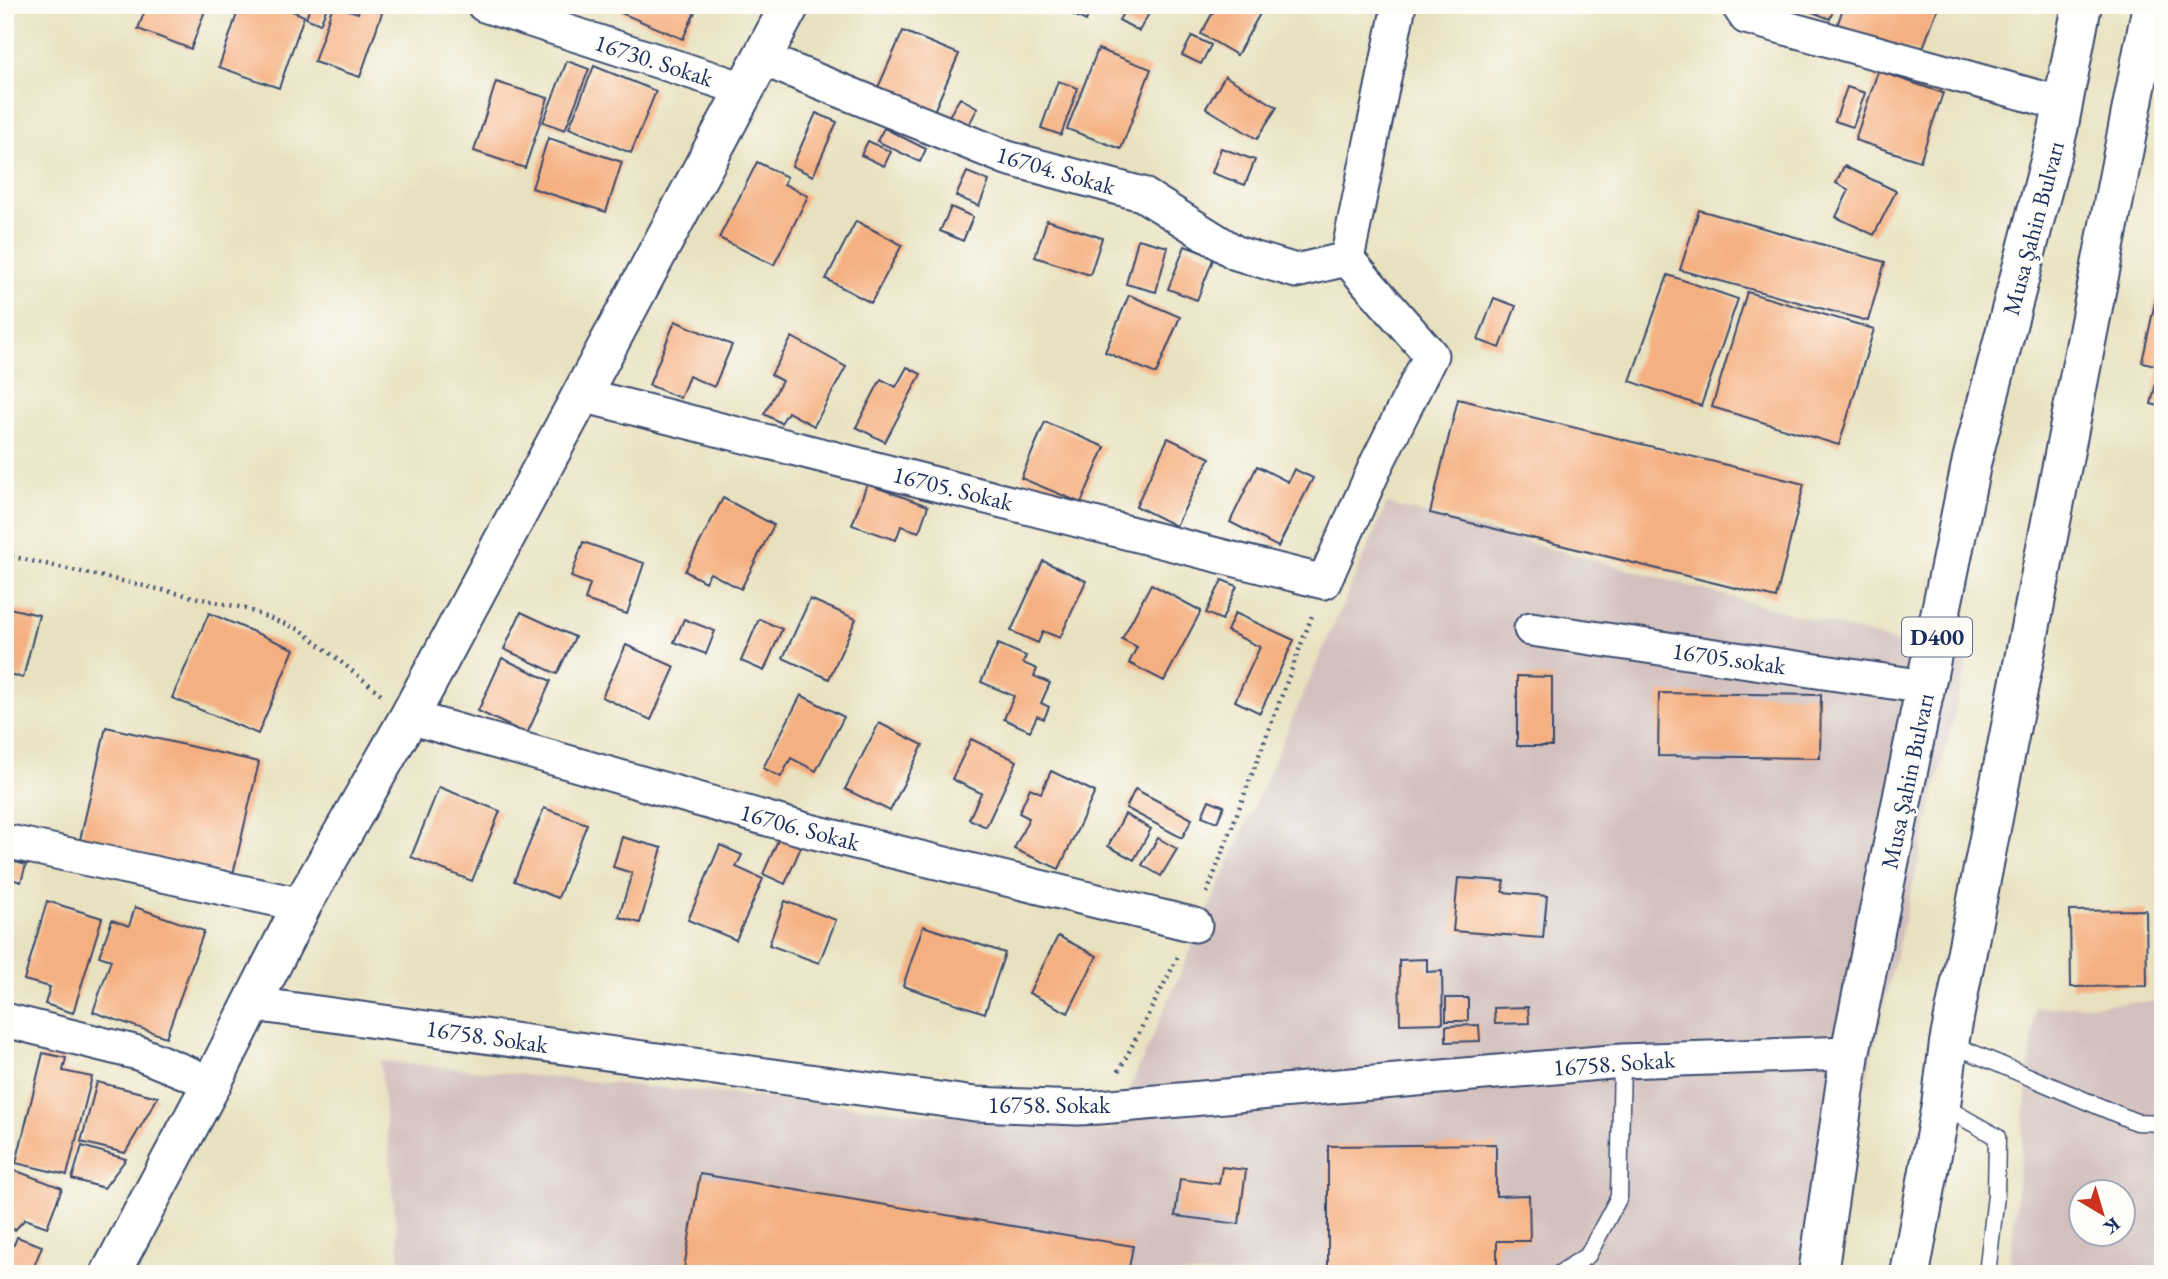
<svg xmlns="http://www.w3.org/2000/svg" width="2168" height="1279" viewBox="0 0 2168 1279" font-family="'EB Garamond',serif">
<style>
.industrial{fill:#d1c0bd;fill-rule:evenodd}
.building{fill:#f5b081}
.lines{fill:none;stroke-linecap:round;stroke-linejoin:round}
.lane-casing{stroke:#3a4a6d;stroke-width:19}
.street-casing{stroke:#3a4a6d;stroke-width:37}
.secondary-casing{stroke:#3a4a6d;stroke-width:42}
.highway-casing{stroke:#3a4a6d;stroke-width:42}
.path{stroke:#3a4a6d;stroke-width:4.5;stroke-dasharray:2 5;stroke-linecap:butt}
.lane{stroke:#fff;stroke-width:16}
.street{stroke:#fff;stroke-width:33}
.secondary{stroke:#fff;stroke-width:38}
.highway{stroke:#fff;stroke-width:38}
.labels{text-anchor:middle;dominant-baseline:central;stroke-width:6;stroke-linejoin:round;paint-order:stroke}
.shield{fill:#fdfcf7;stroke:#5f6c8c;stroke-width:2}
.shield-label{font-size:23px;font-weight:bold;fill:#1b2f5e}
.street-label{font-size:24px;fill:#1b2f5e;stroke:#fdfcf7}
</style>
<rect width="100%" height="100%" fill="#fdfcf7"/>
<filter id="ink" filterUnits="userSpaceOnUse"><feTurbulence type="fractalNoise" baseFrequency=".0143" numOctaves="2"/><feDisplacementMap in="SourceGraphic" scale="14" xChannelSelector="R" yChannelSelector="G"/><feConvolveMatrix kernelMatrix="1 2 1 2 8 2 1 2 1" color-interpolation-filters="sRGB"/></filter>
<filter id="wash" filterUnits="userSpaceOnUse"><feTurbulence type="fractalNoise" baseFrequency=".00686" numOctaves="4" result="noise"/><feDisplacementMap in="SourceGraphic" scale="28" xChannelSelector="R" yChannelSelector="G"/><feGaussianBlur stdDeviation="1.57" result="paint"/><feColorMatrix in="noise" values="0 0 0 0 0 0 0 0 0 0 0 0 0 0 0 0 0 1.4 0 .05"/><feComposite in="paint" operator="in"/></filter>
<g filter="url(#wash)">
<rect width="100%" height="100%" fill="#e8e1bf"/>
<path class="industrial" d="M 1387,504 L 1967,661 L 1819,1274 L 401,1274 L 380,1061 L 1111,1131 Z
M 2163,1001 L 2163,1274 L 2009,1274 L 2035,1008 ZM 2080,1192 L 2122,1192 L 2122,1234 L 2080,1234 Z"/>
<g id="blocks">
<path class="building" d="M 147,5 L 207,5 L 191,49 L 138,29 Z
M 240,5 L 279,5 L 304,16 L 279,88 L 219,67 Z
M 311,5 L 328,5 L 320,24 L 306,18 Z
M 333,5 L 358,13 L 360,5 L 384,7 L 360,77 L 314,62 Z
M 624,5 L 698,5 L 683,39 L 621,13 Z
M 1053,5 L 1093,5 L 1086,21 Z
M 1128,5 L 1154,5 L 1139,31 L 1119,20 Z
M 1217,5 L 1254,5 L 1262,10 L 1237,55 L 1201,34 Z
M 1794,5 L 1835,5 L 1830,19 Z
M 1844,5 L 1939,5 L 1921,53 L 1835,32 Z
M 903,31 L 959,54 L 932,116 L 876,92 Z
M 1192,36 L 1211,45 L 1201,64 L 1182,55 Z
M 1098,49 L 1151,69 L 1121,149 L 1067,129 Z
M 567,61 L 589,69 L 565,130 L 543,122 Z
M 594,66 L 656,91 L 631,153 L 569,128 Z
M 1878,71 L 1943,93 L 1920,161 L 1855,140 Z
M 1225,76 L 1277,107 L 1257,139 L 1206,108 Z
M 1058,81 L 1078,88 L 1061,135 L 1041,128 Z
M 496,82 L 548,98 L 525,168 L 474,151 Z
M 1847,87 L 1865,93 L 1853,127 L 1835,121 Z
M 960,98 L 978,108 L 968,126 L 949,116 Z
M 816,113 L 837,122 L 813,176 L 792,166 Z
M 884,128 L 926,149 L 920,162 L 877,141 Z
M 548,138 L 622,162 L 606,212 L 532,188 Z
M 868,141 L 891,152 L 884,166 L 861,155 Z
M 1221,148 L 1255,160 L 1245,185 L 1212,173 Z
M 757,162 L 787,177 L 784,184 L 808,196 L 774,265 L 719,238 Z
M 1844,166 L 1896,191 L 1874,235 L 1836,217 L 1849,190 L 1836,183 Z
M 967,172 L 989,181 L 979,206 L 956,196 Z
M 951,207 L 973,217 L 963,241 L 940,231 Z
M 1699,210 L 1885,262 L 1868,321 L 1680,270 Z
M 1047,220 L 1102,238 L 1090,275 L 1035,257 Z
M 856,221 L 902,245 L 871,303 L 826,279 Z
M 1138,239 L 1168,247 L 1156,292 L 1126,284 Z
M 1185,246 L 1214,257 L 1197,300 L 1168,289 Z
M 2162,270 L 2163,270 L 2163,407 L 2151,404 L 2160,366 L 2142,362 Z
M 1668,275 L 1738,299 L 1701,406 L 1630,381 Z
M 1747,292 L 1874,329 L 1839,445 L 1712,407 Z
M 1129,295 L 1180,317 L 1156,374 L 1105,352 Z
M 1494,298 L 1516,306 L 1500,348 L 1478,340 Z
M 675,321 L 732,345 L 714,387 L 689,376 L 680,398 L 649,385 Z
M 792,337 L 846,367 L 814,426 L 788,412 L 781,423 L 764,414 L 782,381 L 771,375 Z
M 907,367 L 921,374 L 885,442 L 856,427 L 881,379 L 896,387 Z
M 1458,399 L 1804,484 L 1776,598 L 1430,513 Z
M 1045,422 L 1105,447 L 1081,503 L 1021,478 Z
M 1168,438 L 1210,458 L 1176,526 L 1136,506 Z
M 1257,466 L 1288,482 L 1294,469 L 1313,478 L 1278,547 L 1230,522 Z
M 867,484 L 928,506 L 919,532 L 901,526 L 896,540 L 852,525 Z
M 723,498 L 774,525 L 741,589 L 710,573 L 705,582 L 685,571 Z
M 583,542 L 644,563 L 627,614 L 585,600 L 590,584 L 571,577 Z
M 1043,561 L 1086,581 L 1060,638 L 1043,631 L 1038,643 L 1011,631 Z
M 1222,580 L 1237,586 L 1222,620 L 1206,613 Z
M 1151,584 L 1201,611 L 1164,681 L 1129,663 L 1137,647 L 1122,639 Z
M 810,599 L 856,619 L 829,679 L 783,658 Z
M 5,607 L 39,615 L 23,678 L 5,673 Z
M 521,612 L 575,637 L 557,674 L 504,649 Z
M 209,613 L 294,649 L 258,734 L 172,698 Z
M 1235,613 L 1294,640 L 1260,713 L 1235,701 L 1260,647 L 1227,631 Z
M 684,619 L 715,631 L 706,654 L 674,642 Z
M 759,619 L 782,629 L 764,671 L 741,661 Z
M 998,644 L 1026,656 L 1023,663 L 1037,669 L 1034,676 L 1050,683 L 1041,703 L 1049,707 L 1044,719 L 1037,716 L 1030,731 L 1004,719 L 1014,696 L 981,682 Z
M 626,645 L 675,667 L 651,720 L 602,697 Z
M 502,658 L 551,681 L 527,734 L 478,711 Z
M 1517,676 L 1552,677 L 1552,746 L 1517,746 Z
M 1659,693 L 1821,695 L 1820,758 L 1658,756 Z
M 801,695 L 844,717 L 816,771 L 791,758 L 781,777 L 763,768 Z
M 879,723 L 923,745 L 890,811 L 845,789 Z
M 106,727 L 259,762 L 233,874 L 80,840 Z
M 971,739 L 1017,761 L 986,827 L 969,819 L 981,793 L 952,779 Z
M 1051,771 L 1095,792 L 1059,869 L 1014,849 L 1029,818 L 1019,813 L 1030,788 L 1041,793 Z
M 439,787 L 500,811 L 472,881 L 411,857 Z
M 1135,789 L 1192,819 L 1182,838 L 1126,808 Z
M 1209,800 L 1224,806 L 1217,822 L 1202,816 Z
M 544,808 L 587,824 L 558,898 L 514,881 Z
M 1125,814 L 1151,829 L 1134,860 L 1108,846 Z
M 622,837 L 662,848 L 640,923 L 619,917 L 632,873 L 613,867 Z
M 779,838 L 801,847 L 785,884 L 763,874 Z
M 1158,838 L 1177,849 L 1161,876 L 1142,865 Z
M 720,845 L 742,855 L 736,867 L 763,879 L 736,940 L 688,920 Z
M 5,859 L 26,865 L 21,882 L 5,877 Z
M 1458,878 L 1504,881 L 1503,892 L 1547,896 L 1543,938 L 1453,931 Z
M 47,901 L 102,918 L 73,1013 L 45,1004 L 50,987 L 24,980 Z
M 785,901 L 836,920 L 819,963 L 769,945 Z
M 135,907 L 204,931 L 166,1037 L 93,1012 L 111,960 L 99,956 L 112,920 L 129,926 Z
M 2146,910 L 2147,986 L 2071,987 L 2070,911 Z
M 923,926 L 1005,953 L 985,1013 L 903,986 Z
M 1058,936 L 1097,956 L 1068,1013 L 1029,993 Z
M 1427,959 L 1427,972 L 1442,971 L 1443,1023 L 1400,1024 L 1399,960 Z
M 1446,998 L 1468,998 L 1468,1021 L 1446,1021 Z
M 1528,1007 L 1529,1023 L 1495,1024 L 1494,1008 Z
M 1479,1025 L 1480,1041 L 1446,1042 L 1446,1026 Z
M 43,1053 L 66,1058 L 63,1071 L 92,1077 L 67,1175 L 16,1163 Z
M 97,1082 L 158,1097 L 125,1153 L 81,1142 Z
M 1496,1144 L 1496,1196 L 1529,1195 L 1530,1241 L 1497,1241 L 1497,1272 L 1328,1274 L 1328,1146 Z
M 82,1146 L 126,1159 L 104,1188 L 72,1179 Z
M 1222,1167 L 1246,1170 L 1239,1224 L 1175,1216 L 1180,1179 L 1219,1184 Z
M 14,1170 L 62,1188 L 47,1227 L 25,1219 L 15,1230 L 5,1226 L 5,1173 Z
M 700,1174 L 1133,1246 L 1128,1274 L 683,1274 Z
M 17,1237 L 42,1246 L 31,1274 L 5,1273 L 5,1241 L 14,1245 Z"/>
</g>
</g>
<g filter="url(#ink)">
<use href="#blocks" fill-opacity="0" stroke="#3a4a6d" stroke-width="2"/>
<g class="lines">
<defs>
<path id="lane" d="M 1949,1043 L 2136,1122 L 2163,1123
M 1941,1105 L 1997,1137 L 1996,1195 L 1987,1274
M 1559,1274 L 1588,1255 L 1619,1197 L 1622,1061"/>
<path id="street" d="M 484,5 L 744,89
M 1738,5 L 1746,17 L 2063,104
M 761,58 L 1007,158 L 1142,194 L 1236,253 L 1296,271 L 1347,259
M 582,395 L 1324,582 L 1377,463 L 1431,355 L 1347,259 L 1399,5
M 1531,629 L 1926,687
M 409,717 L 810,831 L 1195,925
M 5,841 L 302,905
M 253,1004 L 975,1104 L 1078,1108 L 1100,1107 L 1622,1061 L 1850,1053
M 5,1020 L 138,1053 L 212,1083"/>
<path id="secondary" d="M 110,1274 L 212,1083 L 302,905 L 409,717 L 790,5"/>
<path id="highway" d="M 1818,1274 L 1850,1053 L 1972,460 L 2058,130 L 2082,5
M 1910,1274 L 1941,1105 L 1949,1043 L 2152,5"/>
</defs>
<use href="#lane" class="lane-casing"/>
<use href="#street" class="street-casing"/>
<use href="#secondary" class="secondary-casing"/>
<use href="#highway" class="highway-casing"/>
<path class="path" d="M 5,555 L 243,608 L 301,630 L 381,694
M 1207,893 L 1313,613
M 1119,1071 L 1179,955"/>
<use href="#lane" class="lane"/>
<use href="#street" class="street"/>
<use href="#secondary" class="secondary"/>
<use href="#highway" class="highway"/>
</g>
</g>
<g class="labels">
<rect class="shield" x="1902" y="617.5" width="70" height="39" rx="5"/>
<g class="shield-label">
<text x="1937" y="637">D400</text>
</g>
<g class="street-label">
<text transform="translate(654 60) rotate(18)">16730. Sokak</text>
<text transform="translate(1056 170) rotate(16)">16704. Sokak</text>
<text transform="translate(2033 228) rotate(-75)">Musa Şahin Bulvarı</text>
<text transform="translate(953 488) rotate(14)">16705. Sokak</text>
<text transform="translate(1729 658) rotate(8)">16705.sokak</text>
<text transform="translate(1907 781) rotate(-78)">Musa Şahin Bulvarı</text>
<text transform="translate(800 827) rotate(15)">16706. Sokak</text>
<text transform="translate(487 1036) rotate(8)">16758. Sokak</text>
<text transform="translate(1614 1063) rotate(-4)">16758. Sokak</text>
<text x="1049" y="1104">16758. Sokak</text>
</g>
</g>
<rect width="2168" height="1279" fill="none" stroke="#fdfcf7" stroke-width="28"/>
<g transform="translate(2102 1213) rotate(142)"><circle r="33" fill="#fdfcf7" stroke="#a3aaba" stroke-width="2"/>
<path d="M0-5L12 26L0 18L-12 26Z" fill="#c8321e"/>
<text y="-10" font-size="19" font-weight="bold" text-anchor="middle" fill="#1b2f5e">K</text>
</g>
</svg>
